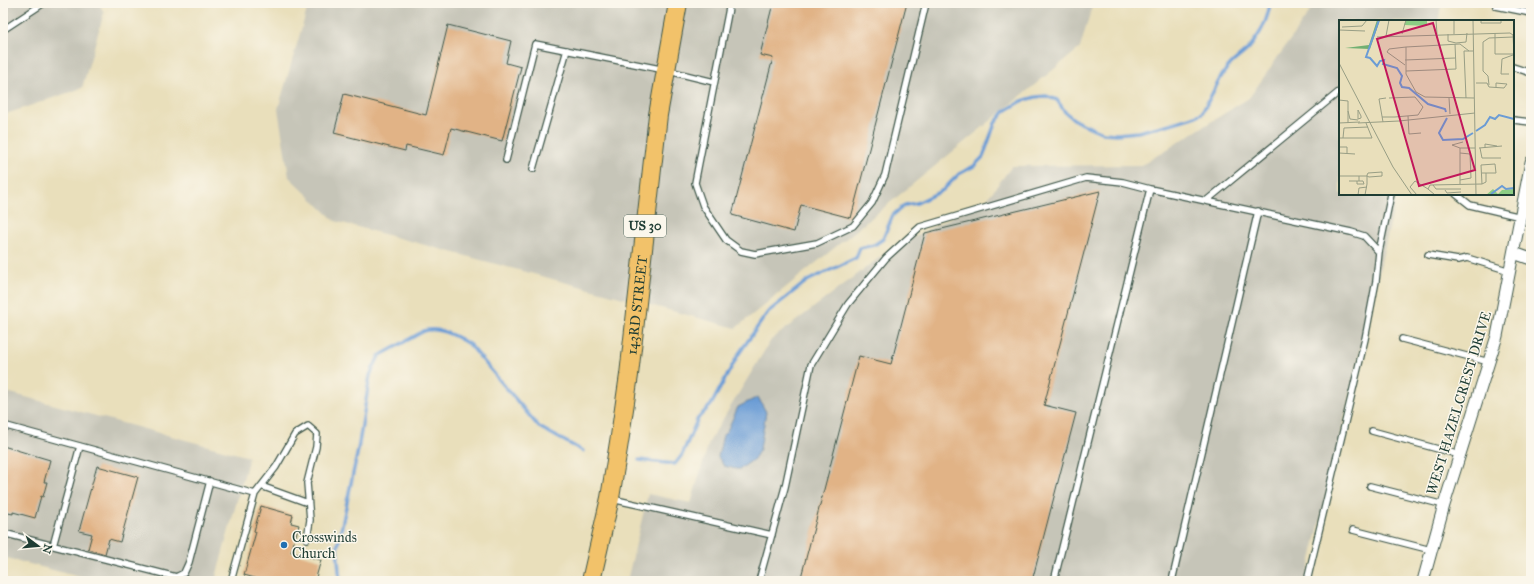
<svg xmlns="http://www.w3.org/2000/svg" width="1534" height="584" viewBox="0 0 1534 584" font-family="'IM FELL Great Primer',serif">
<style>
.industrial{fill:#c6c5b8}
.water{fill:#6b9cd5;stroke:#456c84}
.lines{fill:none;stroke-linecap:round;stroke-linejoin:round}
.stream{stroke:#6b9cd5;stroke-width:3.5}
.building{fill:#e1b386}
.service-casing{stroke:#3d5548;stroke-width:8}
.minor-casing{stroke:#3d5548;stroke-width:13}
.primary-casing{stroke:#3d5548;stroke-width:20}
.service{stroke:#fff;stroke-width:5.5}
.minor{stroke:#fff;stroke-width:11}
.primary{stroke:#f2c26a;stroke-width:18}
.poi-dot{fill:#1f6fb2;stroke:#fbf7ec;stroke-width:1.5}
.labels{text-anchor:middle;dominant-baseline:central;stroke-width:3;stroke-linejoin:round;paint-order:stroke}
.shield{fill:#fbf7ec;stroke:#61756b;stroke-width:1}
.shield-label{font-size:13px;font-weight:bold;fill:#1f3d34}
.street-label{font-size:14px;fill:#1f3d34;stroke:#fbf7ec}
.poi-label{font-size:14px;fill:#1f3d34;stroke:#fbf7ec;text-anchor:start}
.inset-river{fill:none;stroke:#6b9cd5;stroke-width:2}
.inset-road{fill:none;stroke:#989e85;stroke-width:1}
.view{fill:#c2185b;fill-opacity:0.15;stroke:#c2185b;stroke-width:2}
.inset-edge{fill:none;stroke:#1f3d34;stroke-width:2}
</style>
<rect width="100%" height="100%" fill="#fbf7ec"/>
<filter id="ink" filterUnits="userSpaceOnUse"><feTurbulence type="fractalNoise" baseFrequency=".025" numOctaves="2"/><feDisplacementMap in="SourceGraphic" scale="8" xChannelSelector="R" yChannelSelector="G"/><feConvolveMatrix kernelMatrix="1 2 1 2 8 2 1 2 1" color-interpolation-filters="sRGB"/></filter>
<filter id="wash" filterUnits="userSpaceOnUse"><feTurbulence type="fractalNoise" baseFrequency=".012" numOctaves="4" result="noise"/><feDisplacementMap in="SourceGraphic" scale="16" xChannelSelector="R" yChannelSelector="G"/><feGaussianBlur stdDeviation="0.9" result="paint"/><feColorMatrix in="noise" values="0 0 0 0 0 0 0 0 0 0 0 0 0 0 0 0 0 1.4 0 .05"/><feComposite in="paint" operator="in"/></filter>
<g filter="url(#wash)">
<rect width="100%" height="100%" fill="#e9dfbb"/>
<path class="industrial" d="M 3,3 L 99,3 L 104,13 L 82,88 L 3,115 Z
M 309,3 L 1093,3 L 1080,48 L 736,328 L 335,221 L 289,177 L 278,109 Z
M 1316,3 L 1442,3 L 1438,21 L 1340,21 L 1340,194 L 1397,194 L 1306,581 L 627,581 L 648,494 L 691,503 L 709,442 L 771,340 L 892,248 L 987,199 L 1012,166 L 1142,165 L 1249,98 Z
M 3,391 L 249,457 L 215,581 L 95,581 L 3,557 Z"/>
<path class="water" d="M 758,397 L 766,412 L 760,449 L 754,459 L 740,469 L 736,469 L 724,466 L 718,457 L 723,435 L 727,431 L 738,407 Z"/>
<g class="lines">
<path class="stream" d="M 1301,3 L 1305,6 L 1310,8 L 1316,3
M 639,460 L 675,464 L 682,455 L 698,418 L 711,405 L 738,355 L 768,312 L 807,281 L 856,258 L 860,248 L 874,245 L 883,239 L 893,215 L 905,205 L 917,203 L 943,190 L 959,174 L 974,166 L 983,157 L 995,123 L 1005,111 L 1022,101 L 1036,97 L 1046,96 L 1057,100 L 1065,112 L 1076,121 L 1103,133 L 1117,134 L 1138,132 L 1170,124 L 1196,116 L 1202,113 C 1210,99 1216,84 1225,71 C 1231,61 1242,56 1249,48 C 1260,35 1268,19 1270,3
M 340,581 L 337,549 L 358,450 L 370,375 L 379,356 L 424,331 C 438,326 458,337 470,345 L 539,427 L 583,451"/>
</g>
<g id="blocks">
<path class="building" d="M 773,3 L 907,3 L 851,218 L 801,205 L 794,232 L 732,215 L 773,58 L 760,55 Z
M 448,25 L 511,41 L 506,63 L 521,67 L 502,141 L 451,128 L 444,155 L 406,146 L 405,151 L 334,133 L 344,94 L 426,115 Z
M 1100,191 L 1044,405 L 1076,413 L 1032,581 L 800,581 L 859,356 L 891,364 L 925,233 Z
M 3,446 L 50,460 L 44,482 L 47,482 L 43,497 L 41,496 L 35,518 L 13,512 L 13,514 L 3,512 Z
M 97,466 L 138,477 L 120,542 L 109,539 L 105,554 L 88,549 L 92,534 L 79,531 Z
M 261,506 L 293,515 L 291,523 L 299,525 L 291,552 L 321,560 L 315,581 L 266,581 L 244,575 L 256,532 L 254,531 Z"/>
</g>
</g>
<g filter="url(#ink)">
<use href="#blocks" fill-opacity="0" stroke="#3d5548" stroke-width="1"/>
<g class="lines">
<defs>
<path id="service" d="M 730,3 L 695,183 L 703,206 L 726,240 L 741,251 L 755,254 L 817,243 L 853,226 L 872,203 L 885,175 L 926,3
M 1497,3 L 1496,6 L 1531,13
M 3,30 L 44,3
M 1513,67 L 1531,73
M 1513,120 L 1531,122
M 506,160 L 535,44 L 665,70 L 714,82
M 533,169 L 567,50
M 1456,194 L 1470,205 L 1521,217
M 1206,201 L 1340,91
M 1379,252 L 1391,194
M 1428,255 L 1458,260 L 1467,258 L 1510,271
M 1402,339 L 1489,362
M 3,425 L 255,494 L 231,581
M 1372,431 L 1460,455
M 261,486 L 308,503
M 1370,486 L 1444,505
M 255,494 L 276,467 L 295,434 L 308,426 L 317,434 L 316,447 L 307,483 L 310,520 L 307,539
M 612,499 L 772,535
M 1353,530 L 1431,550
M 3,533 L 176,577 L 184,573 L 189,562 L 210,481
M 53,546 L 80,446
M 759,581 L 785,487 L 811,365 L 848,304 L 886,258 L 920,227 L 1086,178 L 1123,182 L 1150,189 L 1351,232 L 1364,236 L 1379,252 L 1376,281 L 1365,339 L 1307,581
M 1054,581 L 1150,189
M 1172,581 L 1258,211"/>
<path id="minor" d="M 1514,253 L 1531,259
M 1423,581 L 1444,505 L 1497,336 L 1531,162"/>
<g id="primary">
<path id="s1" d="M 591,581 L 610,498 L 620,436 L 629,375 L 658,115 L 678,3"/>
</g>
</defs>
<use href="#service" class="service-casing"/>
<use href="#minor" class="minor-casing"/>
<use href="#primary" class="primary-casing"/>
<use href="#service" class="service"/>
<use href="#minor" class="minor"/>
<use href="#primary" class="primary"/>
</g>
</g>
<circle class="poi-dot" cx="284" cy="545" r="4"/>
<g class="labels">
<rect class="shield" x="624" y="215" width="42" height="22" rx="3"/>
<g class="shield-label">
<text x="645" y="226">US 30</text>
</g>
<g class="street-label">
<text stroke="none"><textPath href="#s1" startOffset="280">143RD STREET</textPath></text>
<text transform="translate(1459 403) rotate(-73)">WEST HAZELCREST DRIVE</text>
</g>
<g class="poi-label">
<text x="292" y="537">Crosswinds<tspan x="292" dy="16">Church</tspan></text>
</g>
</g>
<g transform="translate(1339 20)">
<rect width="175" height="175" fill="#e9dfbb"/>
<path d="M 67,0 L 88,0 L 88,6 L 65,5 ZM 154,169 L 159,174 L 163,170 L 175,169 L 175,175 L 147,175 Z" fill="#8ccd84"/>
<path d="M 38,0 L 41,0 L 31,29 L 6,28 L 30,25 Z" fill="#71b072"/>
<path class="inset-river" d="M 40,0 L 27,37 L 31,38 L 38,46 L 41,41 L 45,40 L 44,44 L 58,48 L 63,56 L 61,63 L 63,67 L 70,68 L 89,84 L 106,89 L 107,92M 108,98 L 100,113 L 104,120 L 124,119 L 134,113M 137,111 L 146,105 L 151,97 L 156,99 L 160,95 L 175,99M 152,174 L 163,166 L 167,169 L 175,168"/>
<path class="inset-road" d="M 97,0 L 98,14M 115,0 L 115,14M 134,0 L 137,175M 142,0 L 142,3 L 162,3 L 162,0M 3,7 L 23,6 L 28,0M 0,10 L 26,11M 156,13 L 156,34 L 175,34M 63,14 L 67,0M 109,14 L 109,21 L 117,23 L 127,22 L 128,13M 47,16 L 50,0M 38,17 L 171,13 L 174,15 L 175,34M 130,31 L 121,24 L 67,27 L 67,54 L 77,72 L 86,77 L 135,78M 66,40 L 116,38M 0,43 L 54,147 L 73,175M 66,45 L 48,32 L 50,29 L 67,27M 67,51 L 117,49 L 116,24M 170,54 L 162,54 L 163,39 L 174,35M 137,63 L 148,63 L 150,67 L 165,68 L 168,64 L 157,63 L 157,67M 150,65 L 149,56 L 144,51 L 144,22 L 150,18 L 174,17M 50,78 L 76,77 L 84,87 L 79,95 L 56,97M 110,78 L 111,94M 127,78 L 125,31 L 134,31M 0,80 L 9,81 L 9,103M 19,90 L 22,96 L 22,98 L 19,99 ZM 9,91 L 11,99 L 19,100M 69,96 L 70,114 L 82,113M 43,97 L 56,97M 44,102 L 40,79 L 47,78M 0,103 L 21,102M 19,103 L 60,101 L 136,93M 0,118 L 33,118 L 27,103M 4,118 L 5,108 L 29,107M 0,127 L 8,127 L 8,133M 121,128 L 113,125 L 124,122M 140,128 L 163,126M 141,128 L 143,138 L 162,138M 146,128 L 146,124 L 158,126M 0,133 L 16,134M 121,133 L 131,134 L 132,158 L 121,160M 0,148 L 0,170M 143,153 L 157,153 L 156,144 L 142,145 L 143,164M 0,156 L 28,156 L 30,157 L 43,156 L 43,152 L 29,153 L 28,155 L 28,164 L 26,175M 10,161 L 20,161 L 20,156M 18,161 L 18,164 L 25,164 L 24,161 L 20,161M 121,164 L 121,128 L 136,128M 94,165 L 97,169 L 122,169M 106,170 L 108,173 L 122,172M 19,175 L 20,168 L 28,167M 78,175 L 71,167 L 76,161 L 89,169M 96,175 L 89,169 L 91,165 L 143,164 L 147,162 L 147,153"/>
<path class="view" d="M 94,3 L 136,150 L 80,166 L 38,19 Z"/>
<rect width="175" height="175" class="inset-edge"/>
</g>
<rect width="1534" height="584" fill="none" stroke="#fbf7ec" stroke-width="16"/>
<g transform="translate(38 546) rotate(106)" stroke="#fbf7ec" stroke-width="3" paint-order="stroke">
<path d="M0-3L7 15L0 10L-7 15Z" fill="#1f3d34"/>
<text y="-6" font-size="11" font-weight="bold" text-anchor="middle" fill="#1f3d34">N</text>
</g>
</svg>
